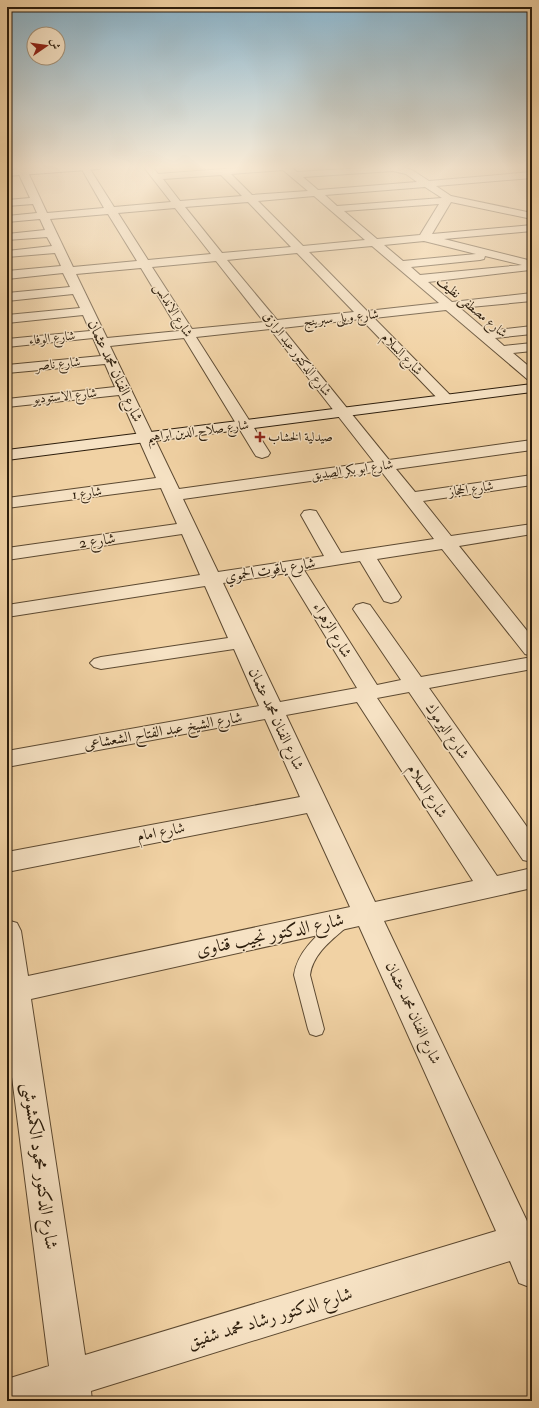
<svg xmlns="http://www.w3.org/2000/svg" width="539" height="1408" viewBox="0 0 539 1408" font-family="'IM FELL Double Pica',Amiri,serif">
<style>
.lines{fill:none;stroke-linecap:round;stroke-linejoin:round}
.lane-casing{stroke:#5d4a32;stroke-width:2}
.street-casing{stroke:#5d4a32;stroke-width:2}
.secondary-casing{stroke:#2c1d0c;stroke-width:2}
.lane{fill:#f6e2c4;fill-rule:evenodd}
.street{fill:#f6e2c4;fill-rule:evenodd}
.secondary{fill:#f6e2c4;fill-rule:evenodd}
.poi-dot{fill:#8f2418;stroke:#f6e2c4;stroke-width:1.5}
.labels{text-anchor:middle;dominant-baseline:central;stroke-width:3;stroke-linejoin:round;paint-order:stroke}
.far-street-label{font-size:13px;fill:#2c1d0c;stroke:#f6e2c4}
.far-poi-label{font-size:13px;fill:#2c1d0c;stroke:#f6e2c4;text-anchor:start}
.street-label{font-size:15px;fill:#2c1d0c;stroke:#f6e2c4}
.near-street-label{font-size:18px;fill:#2c1d0c;stroke:#f6e2c4}
</style>
<rect width="100%" height="100%" fill="#f1d2a4"/>
<filter id="stains"><feTurbulence type="fractalNoise" baseFrequency=".005" numOctaves="4"/><feColorMatrix values="0 0 0 0 .2 0 0 0 0 .09 0 0 0 0 .02 0 0 0 .5 -.17"/></filter>
<radialGradient id="worn" r=".72"><stop offset=".6" stop-color="#630" stop-opacity="0"/><stop offset="1" stop-color="#630" stop-opacity=".3"/></radialGradient>
<g class="lines">
<defs>
<path id="lane" d="M 344,915 L 349,917 L 351,921 L 349,925 C 333,939 313,953 310,975 L 324,1029 L 322,1034 L 316,1036 L 310,1034 L 308,1029 L 294,975 C 298,949 320,933 339,917 Z"/>
<path id="street" d="M 18,166 L 24,166 L 26,168 L 47,213 L 104,208 L 80,166 L 88,166 L 114,207 L 171,202 L 143,166 L 152,166 L 158,174 L 261,166 L 290,166 L 297,172 L 397,166 L 412,170 L 429,181 L 532,172 L 532,178 L 436,186 L 451,196 L 532,213 L 532,219 L 451,202 L 432,234 L 532,225 L 532,231 L 444,239 L 532,261 L 532,267 L 530,270 L 428,282 L 452,302 L 532,293 L 532,301 L 460,308 L 487,331 L 532,326 L 532,334 L 495,338 L 504,346 L 532,343 L 532,351 L 513,353 L 532,369 L 532,380 L 527,379 L 446,310 L 374,318 L 451,396 L 453,399 L 451,402 L 446,403 L 441,402 L 361,319 L 282,328 L 389,460 L 532,440 L 532,450 L 396,469 L 415,492 L 532,475 L 532,485 L 423,501 L 451,536 L 532,524 L 532,534 L 459,546 L 532,637 L 532,656 L 525,654 L 442,549 L 377,559 L 401,597 L 398,601 L 391,603 L 384,601 L 360,561 L 304,570 L 377,685 L 401,680 L 353,609 L 356,605 L 363,603 L 370,605 L 421,677 L 532,657 L 532,669 L 429,688 L 532,834 L 532,862 L 523,860 L 409,692 L 377,698 L 497,876 L 532,868 L 532,888 L 384,921 L 527,1221 L 532,1220 L 532,1288 L 519,1283 L 510,1261 L 91,1391 L 92,1401 L 7,1401 L 7,1379 L 49,1366 L 7,1038 L 7,920 L 17,923 L 21,931 L 28,976 L 350,907 L 307,813 L 7,872 L 7,852 L 300,797 L 265,719 L 7,767 L 7,751 L 259,706 L 234,649 L 101,669 L 94,667 L 90,663 L 94,659 L 101,657 L 228,638 L 205,586 L 7,617 L 7,605 L 200,575 L 182,534 L 7,560 L 7,548 L 177,524 L 161,488 L 7,508 L 7,498 L 156,478 L 119,395 L 7,407 L 7,399 L 115,387 L 105,364 L 7,373 L 7,365 L 101,356 L 93,338 L 7,347 L 7,339 L 90,331 L 83,315 L 7,323 L 7,315 L 80,308 L 73,294 L 7,301 L 7,293 L 70,287 L 63,273 L 7,279 L 7,271 L 61,266 L 55,253 L 7,257 L 7,251 L 52,246 L 47,237 L 7,240 L 7,234 L 45,230 L 40,219 L 7,222 L 7,216 L 37,213 L 33,204 L 7,206 L 7,200 L 30,198 L 16,168 ZM 283,170 L 308,191 L 252,195 L 231,174 ZM 393,171 L 406,174 L 417,182 L 318,190 L 303,177 ZM 221,175 L 242,196 L 180,201 L 163,179 ZM 425,187 L 442,198 L 337,206 L 325,195 ZM 314,196 L 365,240 L 303,246 L 258,201 ZM 248,202 L 291,247 L 222,253 L 185,207 ZM 439,204 L 420,235 L 377,239 L 344,211 ZM 175,208 L 211,254 L 148,260 L 118,213 ZM 108,214 L 137,261 L 73,267 L 50,219 ZM 424,241 L 476,254 L 403,261 L 384,245 ZM 372,246 L 439,303 L 367,311 L 309,252 ZM 297,253 L 354,312 L 277,320 L 227,260 ZM 485,256 L 522,265 L 420,275 L 411,267 L 480,260 L 484,259 ZM 216,261 L 264,322 L 192,329 L 152,267 ZM 141,268 L 179,331 L 107,338 L 76,274 ZM 270,329 L 374,462 L 179,489 L 110,346 L 184,338 L 254,453 L 256,456 L 262,458 L 268,456 L 270,453 L 196,337 ZM 381,471 L 434,539 L 341,553 L 316,511 L 310,510 L 304,511 L 301,515 L 324,556 L 218,572 L 183,499 ZM 287,573 L 357,688 L 280,702 L 223,583 ZM 357,702 L 473,881 L 375,902 L 286,715 ZM 359,926 L 496,1231 L 85,1355 L 31,999 Z"/>
<path id="secondary" d="M 61,166 L 103,166 L 99,169 L 7,176 L 7,170 Z
M 532,384 L 532,392 L 7,460 L 7,450 Z"/>
</defs>
<use href="#lane" class="lane-casing"/>
<use href="#street" class="street-casing"/>
<use href="#secondary" class="secondary-casing"/>
<use href="#lane" class="lane"/>
<use href="#street" class="street"/>
<use href="#secondary" class="secondary"/>
</g>
<linearGradient id="sky" x2="0" y2="1"><stop stop-color="#89b5ce"/><stop offset="0.46" stop-color="#f9ebd6"/><stop offset="1" stop-color="#f9ebd6" stop-opacity="0"/></linearGradient>
<rect width="539" height="363" fill="url(#sky)"/>
<path class="poi-dot" d="M258 431h4v4h4v4h-4v4h-4v-4h-4v-4h4z"/>
<g class="labels">
<g class="far-street-label">
<text transform="translate(472 307) rotate(40)">شارع مصطفى نظيف</text>
<text transform="translate(173 310) rotate(58)">شارع الاندلس</text>
<text transform="translate(341 318) rotate(-6)">شارع ويلى سبرينج</text>
<text transform="translate(52 338) rotate(-6)">شارع الوفاء</text>
<text transform="translate(297 354) rotate(52)">شارع الدكتور عبد الرازق</text>
<text transform="translate(402 354) rotate(46)">شارع السلام</text>
<text transform="translate(58 364) rotate(-6)">شارع ناصر</text>
<text transform="translate(65 396) rotate(-6)">شارع الاستوديو</text>
<text transform="translate(198 431) rotate(-7)">شارع صلاح الدين ابراهيم</text>
<text transform="translate(352 470) rotate(-8)">شارع ابو بكر الصديق</text>
<text transform="translate(471 489) rotate(-8)">شارع الحجاز</text>
<text transform="translate(87 493) rotate(-8)">شارع 1</text>
</g>
<g class="far-poi-label">
<text x="268" y="437">صيدلية الخشاب</text>
</g>
<g class="street-label">
<text transform="translate(115 371) rotate(65)">شارع الفنان محمد عثمان</text>
<text transform="translate(97 541) rotate(-8)">شارع 2</text>
<text transform="translate(270 570) rotate(-9)">شارع ياقوت الحموي</text>
<text transform="translate(332 630) rotate(59)">شارع الزهراء</text>
<text transform="translate(276 719) rotate(65)">شارع الفنان محمد عثمان</text>
<text transform="translate(163 731) rotate(-10)">شارع الشيخ عبد الفتاح الشعشاعى</text>
<text transform="translate(447 731) rotate(55)">شارع اليرموك</text>
<text transform="translate(427 791) rotate(57)">شارع السلام</text>
<text transform="translate(161 832) rotate(-11)">شارع امام</text>
<text transform="translate(413 1013) rotate(65)">شارع الفنان محمد عثمان</text>
</g>
<g class="near-street-label">
<text transform="translate(270 935) rotate(-12)">شارع الدكتور نجيب قناوى</text>
<text transform="translate(40 1166) rotate(82)">شارع الدكتور محمود الكمشوشى</text>
<text transform="translate(270 1318) rotate(-17)">شارع الدكتور رشاد محمد شفيق</text>
</g>
</g>
<rect width="539" height="1408" fill="none" stroke="#f1d2a4" stroke-width="24"/>
<rect x="8" y="8" width="523" height="1392" fill="none" stroke="#2c1d0c" stroke-width="2"/>
<rect x="12" y="12" width="515" height="1384" fill="none" stroke="#2c1d0c"/>
<g transform="translate(46 46) rotate(77)"><circle r="19" fill="#f6e2c4" stroke="#a5937a"/>
<path d="M0-3L7 15L0 10L-7 15Z" fill="#8f2418"/>
<text y="-6" font-size="11" font-weight="bold" text-anchor="middle" fill="#2c1d0c">ش</text>
</g>
<rect width="100%" height="100%" filter="url(#stains)"/>
<rect width="100%" height="100%" fill="url(#worn)"/>
</svg>
